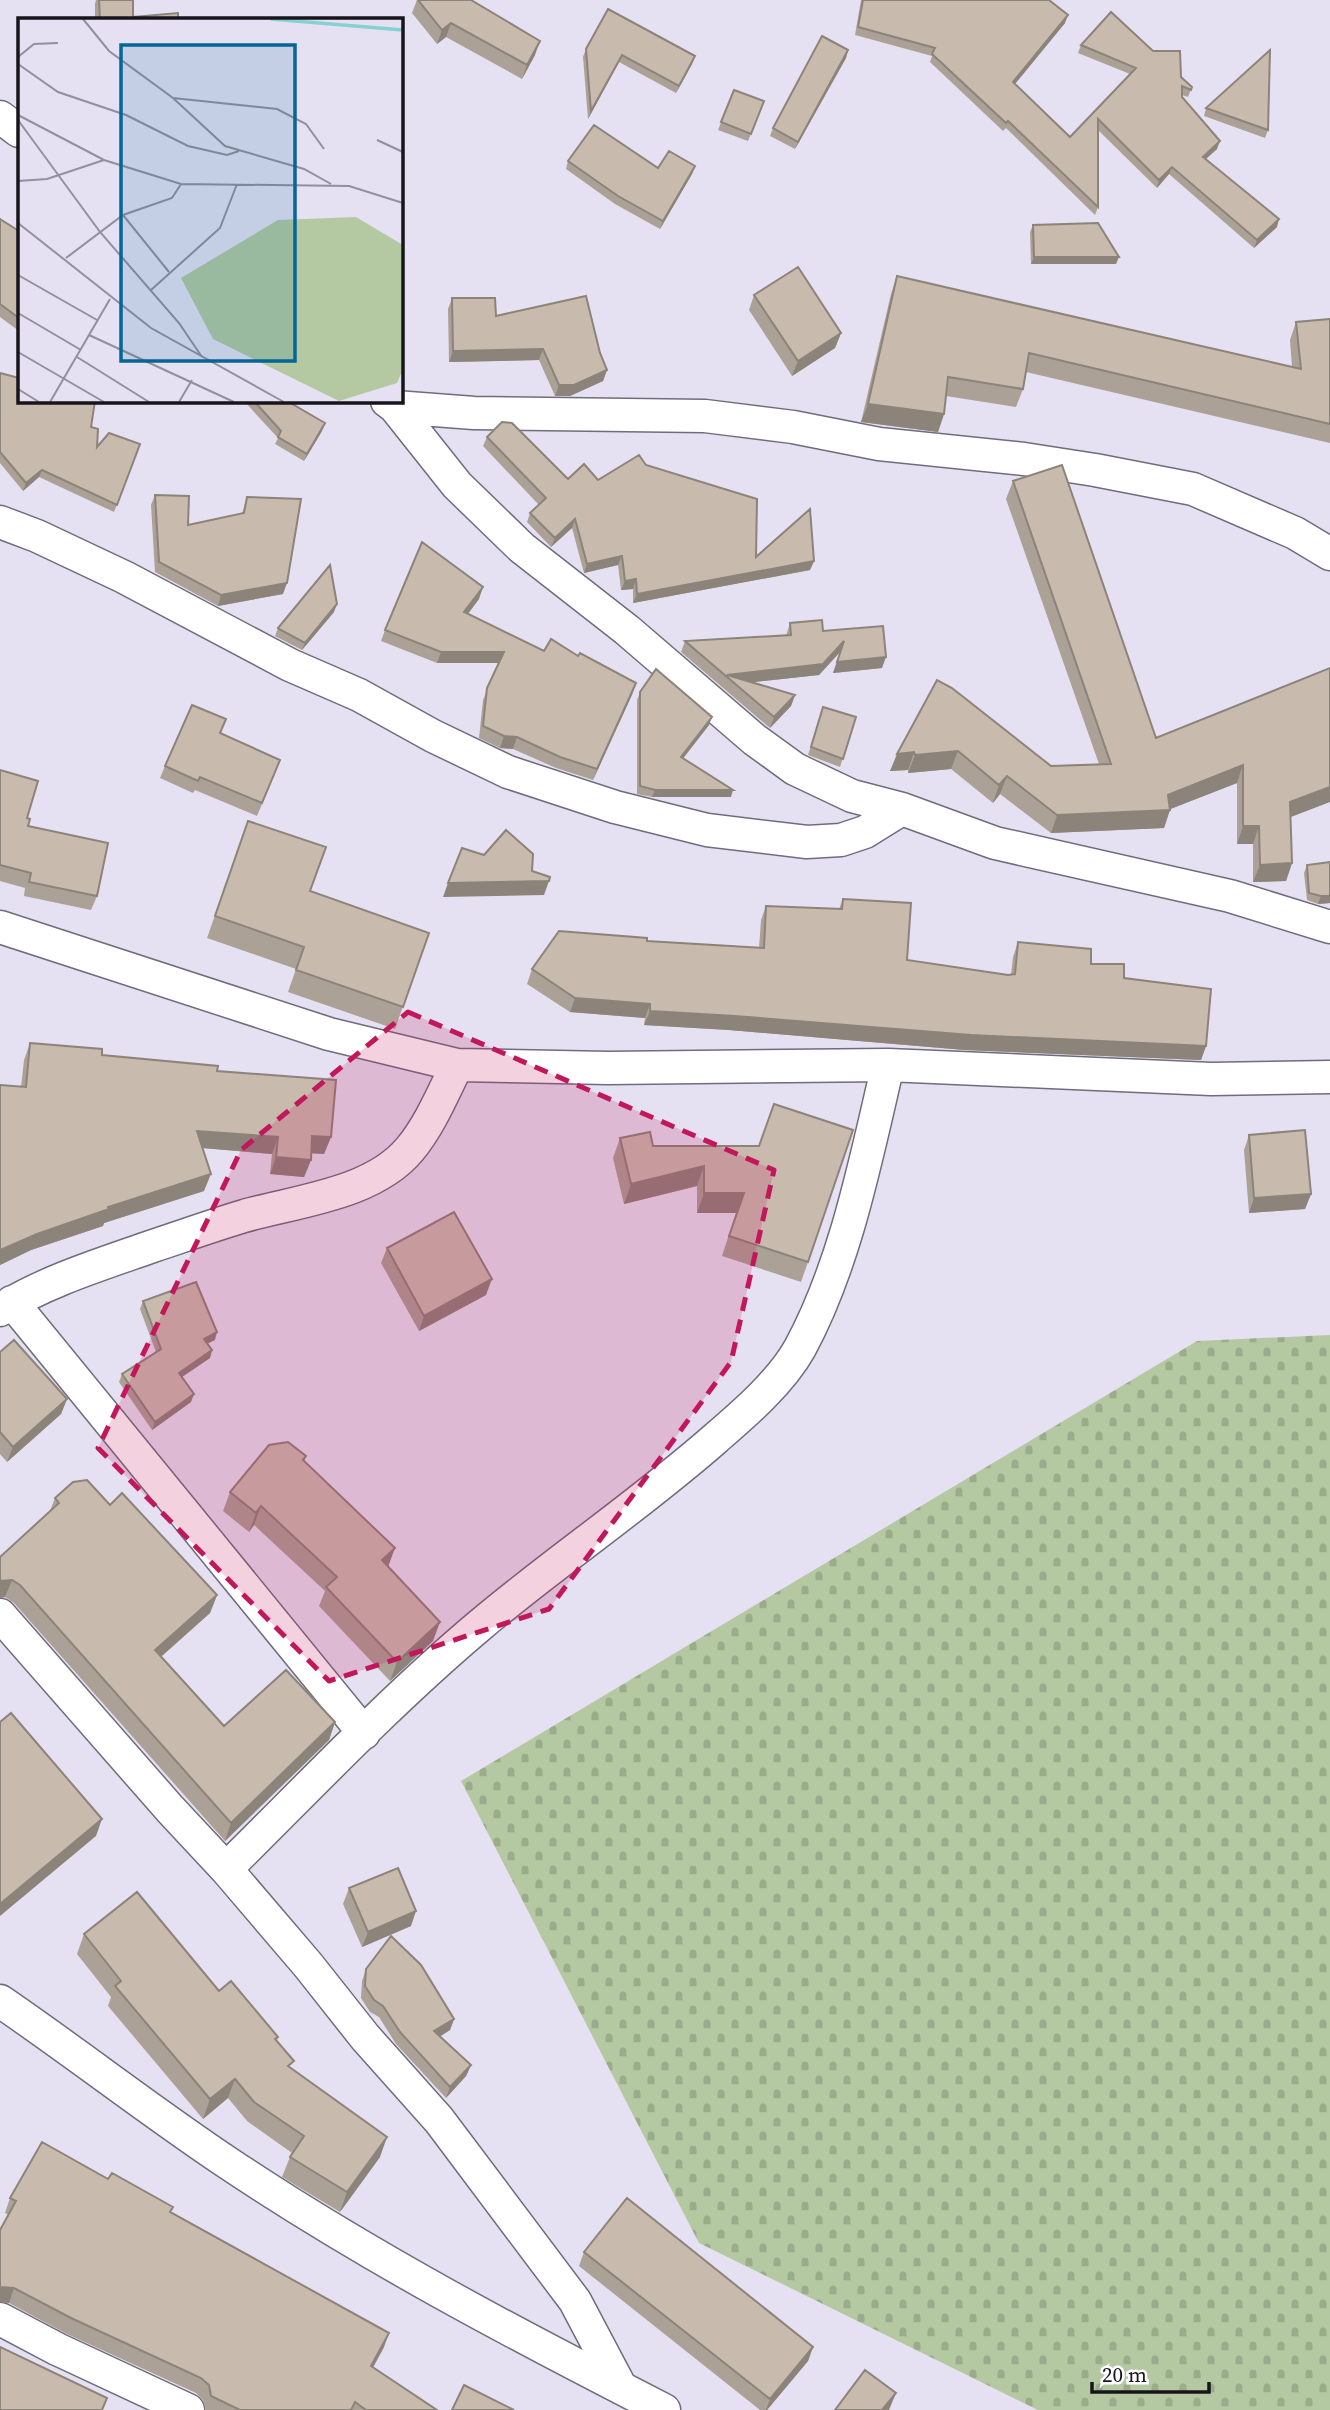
<svg xmlns="http://www.w3.org/2000/svg" width="1330" height="2410" viewBox="0 0 1330 2410" font-family="'Source Serif 4',serif">
<style>
.cemetery{fill:url(#cemetery-stones)}
.lines{fill:none;stroke-linecap:round;stroke-linejoin:round}
.street-casing{stroke:#6f6c7b;stroke-width:35}
.street{stroke:#fff;stroke-width:32}
.wall{fill:#aca196}
.shaded-wall{fill:#8c837a}
.building{fill:#c8bbae;stroke:#8c837a;stroke-width:2}
.marked{fill:#c2185b;fill-opacity:0.2;stroke:#c2185b;stroke-width:5;stroke-dasharray:14 9;stroke-linejoin:round}
.inset-river{fill:none;stroke:#85d1d4;stroke-width:3.5}
.inset-road{fill:none;stroke:#938f9c;stroke-width:2}
.view{fill:#046695;fill-opacity:0.15;stroke:#046695;stroke-width:3.5}
.inset-edge{fill:none;stroke:#17151b;stroke-width:3.5}
</style>
<defs>
<pattern id="cemetery-stones" width="16" height="16" patternUnits="userSpaceOnUse" patternTransform="scale(1.75)"><rect width="16" height="16" fill="#b4c9a2"/><path d="M2 7V4a2 2 0 0 1 4 0v3zM10 15v-3a2 2 0 0 1 4 0v3z" fill="#9aac8b"/></pattern>
</defs>
<rect width="100%" height="100%" fill="#e5e1f2"/>
<path class="cemetery" d="M 1330,1335 L 1330,2410 L 1038,2410 L 699,2243 L 461,1781 L 1197,1341 Z"/>
<g class="lines">
<defs>
<path id="street" d="M 0,117 L 19,131
M 387,401 L 395,407 L 457,485 L 522,548 L 627,630 L 755,740 L 795,769 L 852,796 L 902,809 L 995,843 L 1230,896 L 1330,927
M 395,407 L 474,413 L 705,416 L 793,427 L 879,444 L 1024,459 L 1095,470 L 1193,489 L 1295,533 L 1330,554
M 0,522 L 37,536 L 124,577 L 290,665 L 359,695 L 433,736 L 508,772 L 615,807 L 707,830 L 807,842 L 841,840 L 865,832 L 902,809
M 0,927 L 329,1034 L 457,1065 L 608,1068 L 888,1065 L 1211,1079 L 1330,1077
M 12,1302 L 364,1733
M 0,1310 C 46,1281 102,1264 153,1246 C 183,1236 214,1225 244,1216 C 297,1201 373,1194 410,1149 C 430,1125 443,1093 457,1065
M 0,1615 L 170,1809 L 226,1869 L 308,1965 L 365,2037 L 439,2120 L 575,2301 L 621,2388
M 226,1869 C 309,1787 390,1701 479,1626 C 556,1561 640,1505 716,1438 C 745,1413 781,1382 800,1348 C 846,1263 866,1158 888,1065
M 0,2001 C 76,2053 149,2110 225,2161 C 365,2255 515,2334 664,2410
M 0,2319 L 57,2349 L 188,2410"/>
</defs>
<use href="#street" class="street-casing"/>
<use href="#street" class="street"/>
</g>
<path class="wall" d="M 96,0 L 99,0 L 133,17 L 178,19 L 95,19 L 95,4 Z
M 417,0 L 471,0 L 535,55 L 522,79 L 446,37 L 437,44 L 412,13 Z
M 861,0 L 1049,0 L 1065,23 L 1015,84 L 1070,137 L 1130,74 L 1078,53 L 1081,45 L 1181,77 L 1192,87 L 1188,97 L 1182,95 L 1182,97 L 1217,149 L 1206,159 L 1277,227 L 1254,248 L 1169,174 L 1157,188 L 1098,130 L 1098,207 L 1095,215 L 1006,128 L 1003,131 L 930,62 L 932,56 L 855,35 Z
M 586,49 L 695,56 L 692,64 L 676,93 L 619,62 L 588,119 L 583,57 Z
M 848,50 L 846,58 L 795,149 L 770,136 L 773,128 Z
M 734,90 L 764,101 L 748,141 L 718,130 Z
M 1206,108 L 1268,130 L 1265,138 L 1204,116 Z
M 568,161 L 658,168 L 695,166 L 692,174 L 660,229 L 615,204 L 566,169 Z
M 0,219 L 19,231 L 19,331 L 0,317 Z
M 1033,225 L 1116,264 L 1031,264 L 1030,232 Z
M 897,276 L 1292,367 L 1290,340 L 1296,322 L 1330,319 L 1330,443 L 1026,372 L 1023,389 L 1016,407 L 946,396 L 944,414 L 938,432 L 861,422 L 891,294 Z
M 754,295 L 841,333 L 835,348 L 792,376 L 749,310 Z
M 452,298 L 496,316 L 600,353 L 607,370 L 603,381 L 570,396 L 555,396 L 539,360 L 449,362 L 448,309 Z
M 0,373 L 91,427 L 97,447 L 140,444 L 114,512 L 39,477 L 23,491 L 0,463 Z
M 244,401 L 287,401 L 322,431 L 304,461 L 275,444 L 278,438 Z
M 487,437 L 568,479 L 598,480 L 646,465 L 756,557 L 814,561 L 810,570 L 633,603 L 633,589 L 621,590 L 618,565 L 584,573 L 572,528 L 551,547 L 527,522 L 530,513 L 539,505 L 483,446 Z
M 1013,481 L 1156,738 L 1330,668 L 1290,817 L 1292,863 L 1286,881 L 1253,882 L 1253,844 L 1237,844 L 1237,783 L 1170,809 L 1164,828 L 1051,833 L 1000,794 L 993,803 L 951,769 L 908,773 L 908,770 L 890,771 L 937,680 L 1051,766 L 1099,764 L 1006,499 Z
M 155,495 L 188,525 L 242,514 L 247,497 L 283,594 L 218,606 L 155,572 L 151,505 Z
M 479,599 L 468,614 L 544,651 L 578,656 L 636,683 L 593,780 L 556,768 L 513,749 L 500,748 L 479,738 L 483,700 L 499,663 L 437,663 L 381,641 L 385,630 Z
M 334,612 L 302,650 L 275,636 L 278,628 Z
M 790,623 L 823,631 L 882,668 L 833,673 L 840,652 L 819,675 L 753,682 L 795,695 L 791,706 L 770,728 L 681,652 L 685,641 L 786,636 Z
M 640,692 L 709,725 L 683,758 L 731,797 L 652,797 L 637,794 L 637,700 Z
M 823,707 L 856,717 L 840,767 L 808,755 Z
M 221,733 L 275,773 L 257,816 L 195,790 L 193,793 L 160,778 L 165,766 Z
M 0,770 L 27,818 L 28,826 L 97,896 L 91,910 L 24,896 L 25,888 L 0,881 Z
M 248,821 L 310,891 L 429,933 L 395,1029 L 288,992 L 296,969 L 207,938 Z
M 1330,862 L 1330,903 L 1318,904 L 1307,900 L 1304,873 L 1307,865 Z
M 843,899 L 907,960 L 1011,975 L 1013,957 L 1018,942 L 1091,964 L 1124,978 L 1206,1046 L 1201,1060 L 965,1050 L 729,1030 L 644,1025 L 645,1018 L 570,1012 L 527,984 L 532,969 L 647,941 L 759,948 L 761,920 L 766,906 L 839,909 Z
M 30,1043 L 102,1055 L 217,1071 L 331,1137 L 324,1154 L 311,1153 L 311,1160 L 304,1177 L 270,1174 L 272,1154 L 202,1148 L 204,1191 L 104,1223 L 103,1226 L 31,1250 L 0,1265 L 0,1085 L 21,1087 L 24,1060 Z
M 1249,1135 L 1311,1194 L 1305,1209 L 1249,1213 L 1244,1150 Z
M 620,1138 L 653,1146 L 759,1146 L 808,1262 L 801,1282 L 722,1256 L 736,1213 L 697,1213 L 697,1186 L 624,1204 L 613,1158 Z
M 387,1248 L 486,1295 L 419,1331 L 381,1263 Z
M 143,1301 L 215,1340 L 207,1344 L 212,1350 L 210,1358 L 182,1377 L 191,1402 L 152,1430 L 119,1382 L 122,1374 L 156,1352 L 140,1309 Z
M 0,1352 L 67,1399 L 61,1414 L 7,1462 L 0,1454 Z
M 306,1456 L 304,1462 L 388,1567 L 433,1641 L 390,1681 L 319,1606 L 325,1591 L 254,1525 L 249,1532 L 223,1511 L 230,1492 Z
M 55,1498 L 110,1505 L 217,1595 L 210,1613 L 161,1657 L 224,1726 L 335,1722 L 329,1740 L 225,1841 L 14,1603 L 5,1597 L 0,1598 L 50,1511 Z
M 349,1888 L 411,1926 L 362,1947 L 343,1904 Z
M 84,1934 L 219,1991 L 278,2037 L 277,2041 L 291,2069 L 380,2157 L 340,2212 L 282,2177 L 290,2157 L 292,2153 L 247,2121 L 228,2098 L 203,2119 L 108,2006 L 111,1997 L 77,1954 Z
M 366,1969 L 454,2019 L 450,2030 L 440,2036 L 471,2065 L 466,2076 L 446,2098 L 396,2044 L 379,2017 L 370,2012 L 361,1998 L 362,1981 Z
M 10,2198 L 171,2213 L 384,2347 L 373,2368 L 437,2410 L 206,2410 L 203,2400 L 196,2393 L 65,2333 L 9,2303 L 0,2302 L 0,2230 L 9,2215 L 5,2213 Z
M 584,2252 L 813,2347 L 808,2361 L 767,2410 L 760,2410 L 579,2266 Z"/>
<path class="shaded-wall" d="M 1068,15 L 1065,23 L 1010,90 L 1013,82 Z
M 451,23 L 446,37 L 437,44 L 442,30 Z
M 540,41 L 535,55 L 522,79 L 527,65 Z
M 848,50 L 846,58 L 795,149 L 798,142 Z
M 622,55 L 619,62 L 588,119 L 591,111 Z
M 695,56 L 692,64 L 676,93 L 679,86 Z
M 1220,141 L 1217,149 L 1200,164 L 1203,157 Z
M 695,166 L 692,174 L 660,229 L 663,221 Z
M 1172,167 L 1169,174 L 1157,188 L 1159,180 Z
M 1279,219 L 1277,227 L 1254,248 L 1257,240 Z
M 1034,257 L 1119,257 L 1116,264 L 1031,264 Z
M 841,333 L 835,348 L 792,376 L 798,361 Z
M 543,349 L 539,360 L 449,362 L 453,351 Z
M 607,370 L 603,381 L 570,396 L 555,396 L 559,385 Z
M 868,404 L 944,414 L 938,432 L 861,422 Z
M 325,423 L 322,431 L 304,461 L 307,454 Z
M 42,470 L 39,477 L 23,491 L 26,483 Z
M 575,519 L 572,528 L 551,547 L 555,538 Z
M 622,556 L 618,565 L 584,573 L 587,564 Z
M 814,561 L 810,570 L 633,603 L 637,594 Z
M 636,579 L 633,589 L 621,590 L 625,581 Z
M 287,583 L 283,594 L 218,606 L 221,595 Z
M 483,587 L 479,599 L 460,624 L 464,612 Z
M 337,604 L 334,612 L 302,650 L 305,643 Z
M 844,641 L 840,652 L 819,675 L 736,684 L 727,675 Z
M 441,652 L 504,652 L 500,663 L 437,663 Z
M 886,657 L 882,668 L 833,673 L 837,662 Z
M 636,683 L 632,695 L 593,780 L 597,769 Z
M 795,695 L 791,706 L 770,728 L 774,717 Z
M 712,717 L 709,725 L 678,765 L 681,757 Z
M 504,736 L 517,737 L 513,749 L 500,748 Z
M 958,751 L 951,769 L 908,773 L 915,755 Z
M 914,752 L 908,770 L 890,771 L 897,754 Z
M 1243,765 L 1237,783 L 1168,810 L 1170,810 L 1164,828 L 1051,833 L 1057,815 L 1168,795 Z
M 1007,776 L 1000,794 L 993,803 L 999,785 Z
M 1330,787 L 1330,802 L 1283,820 L 1290,802 Z
M 655,790 L 733,790 L 731,797 L 652,797 Z
M 1243,826 L 1259,826 L 1253,844 L 1237,844 Z
M 1292,863 L 1286,881 L 1253,882 L 1260,865 Z
M 549,881 L 544,895 L 443,897 L 448,883 Z
M 1321,896 L 1330,896 L 1330,903 L 1318,904 Z
M 575,998 L 650,1004 L 645,1018 L 570,1012 Z
M 650,1011 L 735,1016 L 1206,1046 L 1201,1060 L 965,1050 L 729,1030 L 644,1025 Z
M 197,1131 L 278,1137 L 272,1154 L 191,1147 Z
M 312,1136 L 331,1137 L 324,1154 L 306,1153 Z
M 276,1157 L 311,1160 L 304,1177 L 270,1174 Z
M 704,1166 L 697,1186 L 624,1204 L 631,1184 Z
M 211,1174 L 204,1191 L 104,1223 L 103,1226 L 31,1250 L 0,1265 L 0,1250 L 37,1234 L 108,1207 Z
M 704,1193 L 744,1193 L 736,1213 L 697,1213 Z
M 1311,1194 L 1305,1209 L 1249,1213 L 1254,1198 Z
M 492,1279 L 486,1295 L 419,1331 L 424,1316 Z
M 217,1332 L 215,1340 L 201,1346 L 204,1339 Z
M 212,1350 L 210,1358 L 176,1381 L 179,1373 Z
M 194,1394 L 191,1402 L 152,1430 L 155,1422 Z
M 67,1399 L 61,1414 L 7,1462 L 13,1447 Z
M 261,1506 L 254,1525 L 249,1532 L 256,1513 Z
M 395,1548 L 388,1567 L 382,1560 Z
M 12,1580 L 5,1597 L 0,1598 L 0,1581 Z
M 217,1595 L 210,1613 L 148,1668 L 155,1650 Z
M 440,1622 L 433,1641 L 390,1681 L 397,1662 Z
M 335,1722 L 329,1740 L 225,1841 L 231,1823 Z
M 102,1819 L 96,1836 L 0,1916 L 0,1904 Z
M 416,1911 L 411,1926 L 362,1947 L 368,1932 Z
M 454,2019 L 450,2030 L 430,2043 L 434,2031 Z
M 471,2065 L 466,2076 L 446,2098 L 450,2087 Z
M 235,2079 L 228,2098 L 203,2119 L 210,2099 Z
M 387,2137 L 380,2157 L 340,2212 L 347,2192 Z
M 0,2287 L 14,2288 L 9,2303 L 0,2302 Z
M 389,2333 L 384,2347 L 365,2381 L 371,2366 Z
M 813,2347 L 808,2361 L 767,2410 L 766,2410 L 770,2399 Z
M 896,2393 L 889,2410 L 882,2410 Z"/>
<path class="building" d="M 99,0 L 133,0 L 133,17 L 178,13 L 178,19 L 100,19 Z
M 418,0 L 471,0 L 540,41 L 527,65 L 451,23 L 442,30 Z
M 863,0 L 1049,0 L 1068,15 L 1013,82 L 1070,137 L 1136,68 L 1081,45 L 1111,12 L 1153,51 L 1180,51 L 1181,77 L 1192,87 L 1191,90 L 1182,86 L 1182,97 L 1220,141 L 1203,157 L 1279,219 L 1257,240 L 1172,167 L 1159,180 L 1098,119 L 1098,207 L 1008,121 L 1006,123 L 932,54 L 935,48 L 858,27 Z
M 608,9 L 695,56 L 679,86 L 622,55 L 591,111 L 586,49 Z
M 822,36 L 848,50 L 798,142 L 773,128 Z
M 1270,50 L 1268,130 L 1206,108 Z
M 734,90 L 764,101 L 751,134 L 721,122 Z
M 594,125 L 658,168 L 669,151 L 695,166 L 663,221 L 618,196 L 568,161 Z
M 0,219 L 19,231 L 19,318 L 0,304 Z
M 1098,223 L 1119,257 L 1034,257 L 1033,225 Z
M 798,267 L 841,333 L 798,361 L 754,295 Z
M 897,276 L 1301,369 L 1296,322 L 1330,319 L 1330,424 L 1029,353 L 1023,389 L 948,377 L 944,414 L 868,404 Z
M 586,296 L 600,353 L 607,370 L 574,385 L 559,385 L 543,349 L 453,351 L 452,298 L 495,298 L 496,316 Z
M 0,373 L 19,378 L 19,401 L 95,401 L 91,427 L 98,429 L 97,447 L 109,433 L 140,444 L 117,505 L 42,470 L 26,483 L 0,452 Z
M 254,401 L 287,401 L 325,423 L 307,454 L 278,437 L 281,431 Z
M 502,422 L 512,423 L 568,479 L 584,464 L 598,480 L 639,455 L 646,465 L 757,499 L 756,557 L 810,509 L 814,561 L 637,594 L 636,579 L 625,581 L 622,556 L 587,564 L 575,519 L 555,538 L 530,513 L 546,498 L 487,437 Z
M 1062,465 L 1156,738 L 1330,668 L 1330,787 L 1290,802 L 1292,863 L 1260,865 L 1259,826 L 1243,826 L 1243,765 L 1168,795 L 1170,810 L 1057,815 L 1007,776 L 999,785 L 958,751 L 915,755 L 914,752 L 897,754 L 937,680 L 952,688 L 1051,766 L 1111,764 L 1013,481 Z
M 155,495 L 189,496 L 188,525 L 244,513 L 247,497 L 301,499 L 287,583 L 221,595 L 159,562 Z
M 422,542 L 483,587 L 464,612 L 544,651 L 551,639 L 578,656 L 580,653 L 636,683 L 597,769 L 560,757 L 517,737 L 504,736 L 483,726 L 487,688 L 504,652 L 441,652 L 385,630 Z
M 330,565 L 337,604 L 305,643 L 279,629 L 278,628 Z
M 822,620 L 823,631 L 883,626 L 886,657 L 837,662 L 844,641 L 823,664 L 727,675 L 795,695 L 774,717 L 685,641 L 791,635 L 790,623 Z
M 656,669 L 712,717 L 681,757 L 733,790 L 655,790 L 640,786 L 640,692 Z
M 192,705 L 226,719 L 220,733 L 280,760 L 262,803 L 200,777 L 198,781 L 165,766 Z
M 823,707 L 856,717 L 843,759 L 811,747 Z
M 0,770 L 38,781 L 27,818 L 30,819 L 28,826 L 108,843 L 97,896 L 29,882 L 31,873 L 0,865 Z
M 248,821 L 326,847 L 310,891 L 429,933 L 403,1007 L 296,970 L 304,947 L 215,916 Z
M 506,830 L 533,854 L 532,871 L 550,877 L 549,881 L 448,883 L 462,848 L 484,855 Z
M 1330,862 L 1330,896 L 1321,896 L 1309,893 L 1307,865 Z
M 843,899 L 911,903 L 907,960 L 1008,975 L 1015,974 L 1018,942 L 1091,949 L 1091,964 L 1124,964 L 1124,978 L 1211,989 L 1206,1046 L 971,1035 L 735,1016 L 650,1011 L 650,1004 L 575,998 L 532,969 L 559,931 L 647,938 L 647,941 L 764,948 L 766,906 L 842,909 Z
M 30,1043 L 102,1049 L 102,1055 L 218,1066 L 217,1071 L 336,1080 L 331,1137 L 312,1136 L 311,1160 L 276,1157 L 278,1137 L 197,1131 L 211,1174 L 108,1207 L 109,1209 L 37,1234 L 0,1250 L 0,1085 L 26,1087 Z
M 774,1104 L 853,1130 L 808,1262 L 729,1236 L 744,1193 L 704,1193 L 704,1166 L 631,1184 L 620,1138 L 650,1132 L 653,1146 L 759,1146 Z
M 1305,1130 L 1311,1194 L 1254,1198 L 1249,1135 Z
M 454,1212 L 492,1279 L 424,1316 L 387,1248 Z
M 196,1282 L 217,1332 L 204,1339 L 212,1350 L 179,1373 L 194,1394 L 155,1422 L 122,1374 L 161,1349 L 143,1301 Z
M 14,1340 L 67,1399 L 13,1447 L 0,1432 L 0,1352 Z
M 288,1442 L 306,1456 L 303,1460 L 395,1548 L 382,1560 L 440,1622 L 397,1662 L 326,1587 L 337,1577 L 261,1506 L 256,1513 L 230,1492 L 269,1445 Z
M 87,1480 L 110,1505 L 122,1493 L 217,1595 L 155,1650 L 224,1726 L 286,1670 L 335,1722 L 231,1823 L 20,1585 L 12,1580 L 0,1581 L 0,1557 L 59,1503 L 55,1498 L 73,1482 Z
M 11,1713 L 102,1819 L 0,1904 L 0,1722 Z
M 398,1868 L 416,1911 L 368,1932 L 349,1888 Z
M 137,1892 L 219,1991 L 231,1981 L 278,2037 L 275,2039 L 294,2061 L 288,2066 L 387,2137 L 347,2192 L 290,2157 L 304,2136 L 254,2102 L 235,2079 L 210,2099 L 115,1986 L 121,1981 L 84,1934 Z
M 391,1936 L 421,1965 L 454,2019 L 434,2031 L 471,2065 L 450,2087 L 400,2032 L 383,2006 L 374,2000 L 365,1986 L 366,1969 Z
M 42,2142 L 108,2179 L 112,2173 L 173,2207 L 170,2212 L 389,2333 L 371,2366 L 437,2410 L 366,2410 L 355,2402 L 351,2410 L 240,2410 L 211,2396 L 209,2385 L 201,2378 L 71,2318 L 14,2288 L 0,2287 L 0,2230 L 16,2201 L 10,2198 Z
M 627,2198 L 813,2347 L 770,2399 L 584,2252 Z
M 0,2347 L 107,2398 L 102,2410 L 0,2410 Z
M 865,2370 L 896,2393 L 882,2410 L 835,2410 Z
M 464,2385 L 514,2410 L 452,2410 Z"/>
<path class="marked" d="M 408,1012 L 774,1170 L 731,1362 L 549,1609 L 329,1681 L 98,1448 L 241,1150 Z"/>
<g transform="translate(18 18)">
<rect width="385" height="385" fill="#e5e1f2"/>
<path d="M 338,199 L 385,227 L 385,351 L 379,365 L 321,383 L 195,321 L 163,260 L 260,202 Z" fill="#b4c9a2"/>
<path class="inset-river" d="M 253,1 L 385,12"/>
<path class="inset-road" d="M 65,1 L 91,33 L 155,80 L 207,128 L 286,151 L 313,166M 0,39 L 16,26 L 40,25M 0,46 L 40,74 L 108,97 L 170,128 L 209,137 L 221,133M 155,80 L 259,91 L 288,106 L 306,131M 0,97 L 86,142 L 163,166 L 331,168 L 385,185M 0,102 L 82,214 L 161,305 L 184,339M 359,122 L 385,134M 0,163 L 29,161 L 86,142M 105,197 L 151,254M 0,205 L 133,310 L 266,384M 48,240 L 105,197 L 154,180 L 163,166M 0,257 L 79,302M 133,272 L 202,210 L 219,166M 0,295 L 63,332M 71,317 L 216,384M 0,334 L 86,384M 59,339 L 131,384M 0,371 L 21,384M 32,384 L 92,281M 161,384 L 174,362"/>
<path class="view" d="M 103,27 L 277,27 L 277,343 L 103,343 Z"/>
<rect width="385" height="385" class="inset-edge"/>
</g>
<path d="M1092 2382v10h117v-10" fill="none" stroke="#17151b" stroke-width="3.5"/>
<text x="1102" y="2382" font-size="21" fill="#17151b" stroke="#ffffff" stroke-width="5" paint-order="stroke">20 m</text>
</svg>
